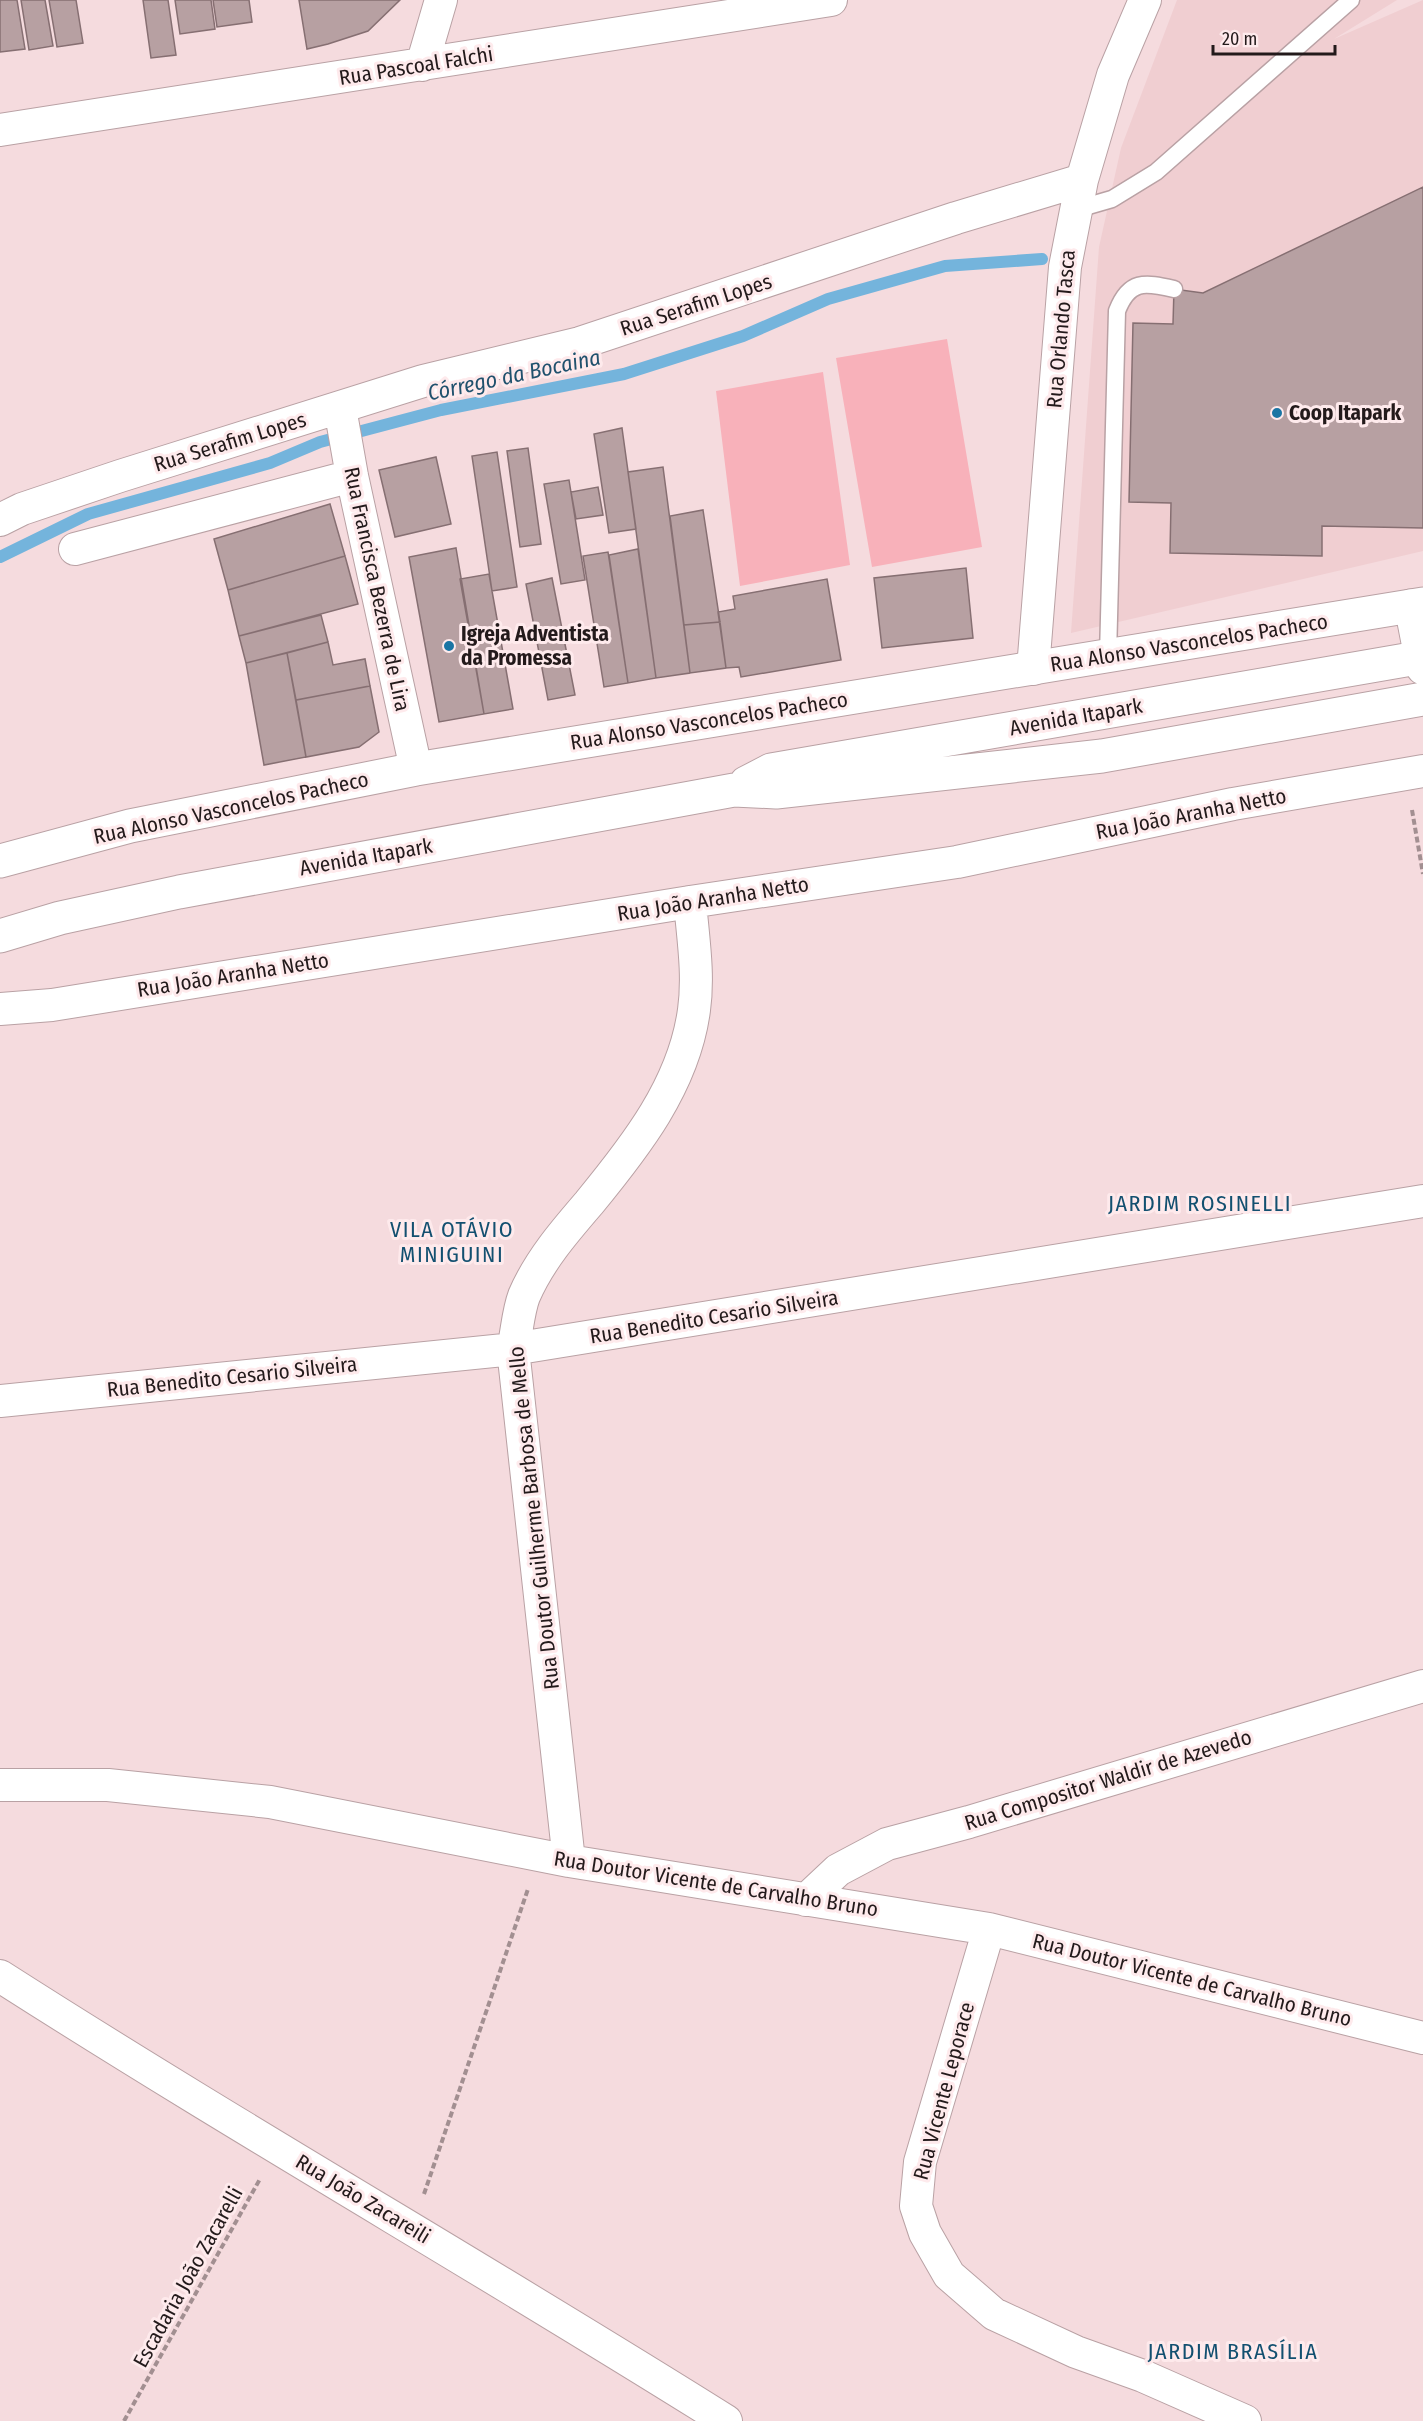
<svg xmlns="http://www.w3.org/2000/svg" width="1423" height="2421" viewBox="0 0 1423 2421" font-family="'Fira Sans Condensed',sans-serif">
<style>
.built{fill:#f0ced1}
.green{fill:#f8b1ba}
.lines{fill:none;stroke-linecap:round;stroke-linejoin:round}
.stream{stroke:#74b4dc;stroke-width:12}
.building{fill:#b7a0a2;stroke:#866f72;stroke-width:1.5}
.service-casing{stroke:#b9a1a4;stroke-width:19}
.minor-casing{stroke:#b9a1a4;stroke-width:34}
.tertiary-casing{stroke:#b9a1a4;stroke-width:35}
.secondary-casing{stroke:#b9a1a4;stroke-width:35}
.path{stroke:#a28f91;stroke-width:4;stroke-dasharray:6 3;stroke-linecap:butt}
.service{stroke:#fff;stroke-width:16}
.minor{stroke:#fff;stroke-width:32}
.tertiary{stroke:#fff;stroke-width:33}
.secondary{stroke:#fff;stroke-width:33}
.poi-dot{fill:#1a75a4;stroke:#feeaec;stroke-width:2}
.labels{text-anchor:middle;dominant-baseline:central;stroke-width:6;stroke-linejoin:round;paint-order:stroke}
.street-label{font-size:21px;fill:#231a1b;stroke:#feeaec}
.poi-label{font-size:21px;font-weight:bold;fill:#231a1b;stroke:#feeaec;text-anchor:start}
.water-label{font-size:22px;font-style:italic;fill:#20516d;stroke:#feeaec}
.neighbourhood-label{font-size:22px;letter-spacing:1.5px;fill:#135070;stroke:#feeaec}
</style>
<rect width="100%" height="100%" fill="#f5dbde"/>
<path class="built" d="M 1177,0 L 1397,0 L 1334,39 L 1423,0 L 1423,551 L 1071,633 L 1099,247 L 1121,148 Z"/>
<path class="green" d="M 947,339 L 982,547 L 872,567 L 836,358 Z
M 823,372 L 850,565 L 740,586 L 716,391 Z"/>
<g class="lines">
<path class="stream" d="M 0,557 L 88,514 L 270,463 L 320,442 L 441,410 L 624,374 L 743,336 L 828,299 L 945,266 L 1042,259"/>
</g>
<path class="building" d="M 0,0 L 17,0 L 25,49 L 0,52 Z
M 21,0 L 45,0 L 53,46 L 29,50 Z
M 49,0 L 76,0 L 83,43 L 57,47 Z
M 143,0 L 168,0 L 176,55 L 151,58 Z
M 175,0 L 211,0 L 215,29 L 180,34 Z
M 213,0 L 249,0 L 252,22 L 217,27 Z
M 299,0 L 400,0 L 368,31 L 328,44 L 307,49 Z
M 1423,187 L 1423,528 L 1322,526 L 1322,556 L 1170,553 L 1171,503 L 1129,502 L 1133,323 L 1173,324 L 1174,289 L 1203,293 Z
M 622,428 L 636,529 L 609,533 L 594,434 Z
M 528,448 L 541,544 L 520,547 L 507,451 Z
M 497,452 L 517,587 L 492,591 L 472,456 Z
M 436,457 L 451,524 L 395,537 L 379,470 Z
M 663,467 L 690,673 L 656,678 L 628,472 Z
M 569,480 L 585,580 L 561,584 L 544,484 Z
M 598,487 L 603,515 L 576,519 L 571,492 Z
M 330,504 L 345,556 L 228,590 L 214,539 Z
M 703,510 L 720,622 L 684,625 L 670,516 Z
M 456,548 L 484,714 L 439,722 L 409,557 Z
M 638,549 L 656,678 L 628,683 L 609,555 Z
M 608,552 L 628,683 L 604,687 L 583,556 Z
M 345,556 L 358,604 L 239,636 L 228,590 Z
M 966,568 L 973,638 L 882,648 L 874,578 Z
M 489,574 L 513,709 L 484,714 L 460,579 Z
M 552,578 L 575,695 L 548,700 L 526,584 Z
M 827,579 L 841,660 L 741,677 L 739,667 L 726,668 L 718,612 L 735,609 L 733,596 Z
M 321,615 L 328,642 L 246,663 L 239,636 Z
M 720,622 L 726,668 L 690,673 L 684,625 Z
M 328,642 L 333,665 L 365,659 L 370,686 L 296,700 L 287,653 Z
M 287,653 L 306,757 L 264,765 L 246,663 Z
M 370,686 L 379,732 L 359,747 L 306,757 L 296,700 Z"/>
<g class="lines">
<defs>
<path id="service" d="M 1074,210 L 1112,199 L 1156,172 L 1351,0
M 1108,656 L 1117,311 C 1129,280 1144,282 1174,289"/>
<path id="minor" d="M 422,65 L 441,0
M 0,130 L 831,0
M 340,408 L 352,476 L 416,769
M 0,520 L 22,509 L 120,476 L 423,381 L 580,343 L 956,218 L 1082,180
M 75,549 L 352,476
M 1033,669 L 1065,267 L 1082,180 L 1113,75 L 1145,0
M 0,1009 L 52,1005 L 690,902 L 957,862 L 1233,804 L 1423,771
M 0,1401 L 513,1349 L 1423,1201
M 0,1785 L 108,1785 L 270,1802 L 569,1861 L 989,1929 L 1423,2038
M 569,1861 L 513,1349 C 517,1332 518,1312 524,1296 C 539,1261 564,1232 589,1203 C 635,1147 684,1085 694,1010 C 699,974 693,938 690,902
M 806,1900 L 838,1870 L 887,1844 L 969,1822 L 1423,1686
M 989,1929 L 920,2162 L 916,2206 L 925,2233 L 949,2275 L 994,2314 L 1076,2352 L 1143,2376 L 1245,2421
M 0,1976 C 239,2129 486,2270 726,2421"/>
<path id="tertiary" d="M 0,861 L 130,826 L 416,769 L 1423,604"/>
<path id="secondary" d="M 1411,606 L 1423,668
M 746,783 L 771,770 L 1423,657
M 0,936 L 60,918 L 179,892 L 734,790 L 776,792 L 1102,756 L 1423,699"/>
</defs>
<use href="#service" class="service-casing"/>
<use href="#minor" class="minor-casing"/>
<use href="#tertiary" class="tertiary-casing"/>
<use href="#secondary" class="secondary-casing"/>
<path class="path" d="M 1412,810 L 1423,874
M 424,2194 L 528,1889
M 124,2421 L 260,2179"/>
<use href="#service" class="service"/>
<use href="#minor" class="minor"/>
<use href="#tertiary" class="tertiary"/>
<use href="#secondary" class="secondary"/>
</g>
<g class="poi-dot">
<circle cx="1277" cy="413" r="6"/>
<circle cx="449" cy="646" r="6"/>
</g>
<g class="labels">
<g class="street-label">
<text transform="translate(416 66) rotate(-9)">Rua Pascoal Falchi</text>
<text transform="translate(696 305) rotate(-18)">Rua Serafim Lopes</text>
<text transform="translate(1061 329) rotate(-85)">Rua Orlando Tasca</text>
<text transform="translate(230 442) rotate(-17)">Rua Serafim Lopes</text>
<text transform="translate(377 589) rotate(78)">Rua Francisca Bezerra de Lira</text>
<text transform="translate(1189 643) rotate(-9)">Rua Alonso Vasconcelos Pacheco</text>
<text transform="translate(1076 717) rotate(-10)">Avenida Itapark</text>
<text transform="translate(709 721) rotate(-9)">Rua Alonso Vasconcelos Pacheco</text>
<text transform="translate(231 808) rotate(-12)">Rua Alonso Vasconcelos Pacheco</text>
<text transform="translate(1191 814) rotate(-11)">Rua João Aranha Netto</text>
<text transform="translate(366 857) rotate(-10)">Avenida Itapark</text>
<text transform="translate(713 899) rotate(-9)">Rua João Aranha Netto</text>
<text transform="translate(233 975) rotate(-9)">Rua João Aranha Netto</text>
<text transform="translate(714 1317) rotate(-9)">Rua Benedito Cesario Silveira</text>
<text transform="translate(232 1377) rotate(-6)">Rua Benedito Cesario Silveira</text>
<text transform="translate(534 1518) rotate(-96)">Rua Doutor Guilherme Barbosa de Mello</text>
<text transform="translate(1108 1780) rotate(-17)">Rua Compositor Waldir de Azevedo</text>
<text transform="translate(716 1884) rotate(9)">Rua Doutor Vicente de Carvalho Bruno</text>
<text transform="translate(1192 1980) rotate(14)">Rua Doutor Vicente de Carvalho Bruno</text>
<text transform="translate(944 2091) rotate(-75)">Rua Vicente Leporace</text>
<text transform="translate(363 2199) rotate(31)">Rua João Zacareili</text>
<text transform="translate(188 2277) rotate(-61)">Escadaria João Zacarelli</text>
</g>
<g class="poi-label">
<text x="1289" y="413">Coop Itapark</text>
<text x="461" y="634">Igreja Adventista<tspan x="461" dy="24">da Promessa</tspan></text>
</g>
<g class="water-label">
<text transform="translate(514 375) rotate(-12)">Córrego da Bocaina</text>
</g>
<g class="neighbourhood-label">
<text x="1200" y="1203">JARDIM ROSINELLI</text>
<text x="452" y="1229">VILA OTÁVIO<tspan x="452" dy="25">MINIGUINI</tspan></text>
<text x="1233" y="2351">JARDIM BRASÍLIA</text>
</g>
</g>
<path d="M1213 45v9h122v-9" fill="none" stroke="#231a1b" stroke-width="3"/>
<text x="1222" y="45" font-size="18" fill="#231a1b" stroke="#feeaec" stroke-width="4.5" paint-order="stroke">20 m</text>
</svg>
